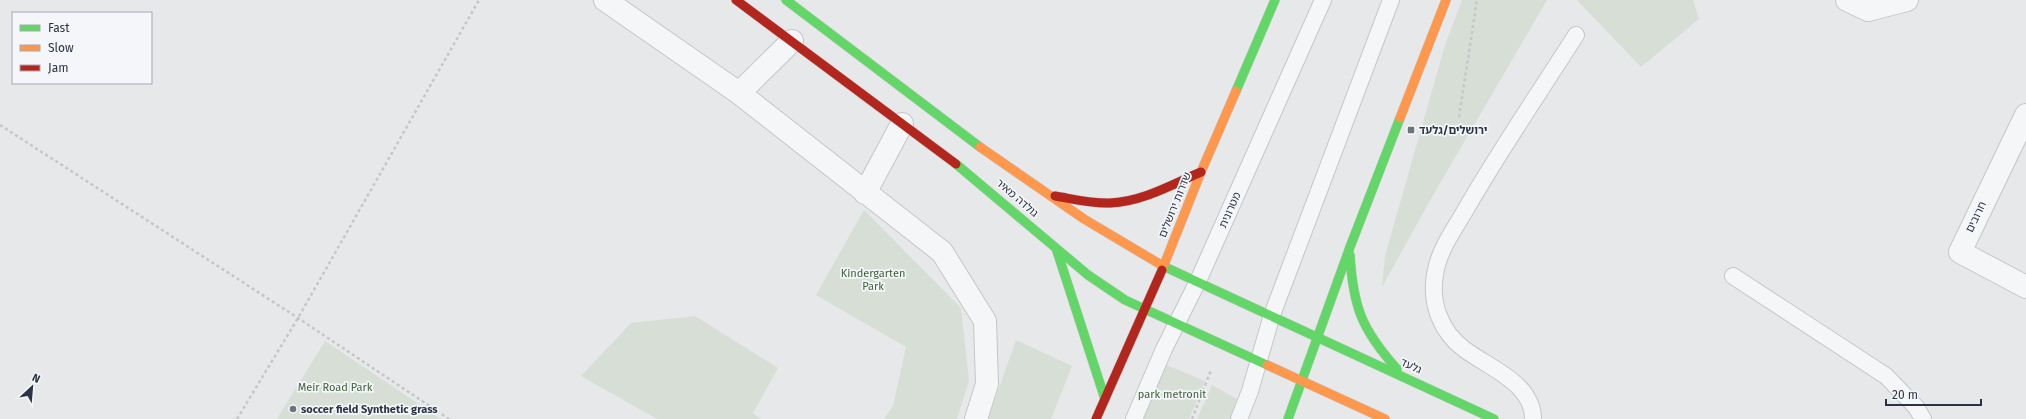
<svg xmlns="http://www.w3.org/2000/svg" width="2026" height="419" viewBox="0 0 2026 419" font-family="'Fira Sans','Noto Sans Hebrew',sans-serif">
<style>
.green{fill:#d6ded6}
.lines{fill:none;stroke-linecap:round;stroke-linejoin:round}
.lane-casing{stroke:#c4c6c8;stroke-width:18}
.street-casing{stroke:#c4c6c8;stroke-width:24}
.fast-casing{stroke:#c4c6c8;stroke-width:10}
.slow-casing{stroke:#c4c6c8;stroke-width:10}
.jam-casing{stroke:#c4c6c8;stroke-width:10}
.path{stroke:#c5c6ca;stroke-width:2.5;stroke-dasharray:3 3;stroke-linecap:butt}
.lane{stroke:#f5f6f7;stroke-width:16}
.street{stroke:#f5f6f7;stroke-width:22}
.fast{stroke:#63d668;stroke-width:9}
.slow{stroke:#ff974d;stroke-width:9}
.jam{stroke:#b3261e;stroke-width:9}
.poi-dot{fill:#6c737f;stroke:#f4f6f9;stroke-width:1.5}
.labels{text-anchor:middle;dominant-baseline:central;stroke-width:3.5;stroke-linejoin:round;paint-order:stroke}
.poi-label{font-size:11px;font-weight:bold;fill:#2b3445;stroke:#f4f6f9;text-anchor:start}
.street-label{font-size:11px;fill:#2b3445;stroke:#f4f6f9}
.park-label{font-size:11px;fill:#3f6138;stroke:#f4f6f9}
</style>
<rect width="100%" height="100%" fill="#e6e8ea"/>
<path class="green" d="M 1462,0 L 1547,0 L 1432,197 L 1382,287 L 1385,256 L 1445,45 Z
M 1577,0 L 1693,0 L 1699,19 L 1641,67 Z
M 864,210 L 961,308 L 969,381 L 957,419 L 884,419 L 893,406 L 906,347 L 816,295 Z
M 695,316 L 778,368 L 753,413 L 761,419 L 657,419 L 581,376 L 631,323 Z
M 1016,340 L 1072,366 L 1051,419 L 988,419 Z
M 325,341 L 441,419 L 277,419 Z
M 1159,362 L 1205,381 L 1189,419 L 1133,419 Z
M 1212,385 L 1244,403 L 1239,419 L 1197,419 Z"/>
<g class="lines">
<defs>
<path id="lane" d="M 1733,276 L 1886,376 L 1916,407 L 1923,419
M 1134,419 L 1164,349 L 1198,281 L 1323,0
M 1239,419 L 1250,391 L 1272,315 L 1391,0
M 1533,419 C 1533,383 1489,368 1464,349 C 1441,332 1430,303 1435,275 C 1438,251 1454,230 1466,209 C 1500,150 1539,93 1576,35"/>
<path id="street" d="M 605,0 L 739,93 L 942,252 L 985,321 L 987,384 L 976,419
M 1847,0 L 1868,10 L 1907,0
M 739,93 L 792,41
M 2026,115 L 1960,252 L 2026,287
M 865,193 L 902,124"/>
<path id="fast" d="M 786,0 L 980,147
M 1236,91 L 1275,0
M 956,164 L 1088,275 L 1125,300 L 1267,365
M 1056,248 L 1105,399
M 1350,255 C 1353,307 1362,330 1397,369
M 1163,266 L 1494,419
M 1288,419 L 1350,247 L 1400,118"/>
<path id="slow" d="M 1400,118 L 1446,0
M 980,147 L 1084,219 L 1163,266
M 1162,270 L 1201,172 L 1236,91
M 1267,365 L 1385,419"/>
<path id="jam" d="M 736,0 L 956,164
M 1055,196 C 1073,199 1092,204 1110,203 C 1142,202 1173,184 1201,172
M 1096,419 L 1162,270"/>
</defs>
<use href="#lane" class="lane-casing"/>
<use href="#street" class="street-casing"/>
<use href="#fast" class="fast-casing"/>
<use href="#slow" class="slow-casing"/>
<use href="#jam" class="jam-casing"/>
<path class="path" d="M 1459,117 L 1477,0
M 0,125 L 298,318 L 449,419
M 237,419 L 298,318 L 479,0
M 1192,419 L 1211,370"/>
<use href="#lane" class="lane"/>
<use href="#street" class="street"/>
<use href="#fast" class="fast"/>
<use href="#slow" class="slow"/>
<use href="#jam" class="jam"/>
</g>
<g class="poi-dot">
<rect x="1407" y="126" width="8" height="8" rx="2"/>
<circle cx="293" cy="409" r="4"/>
</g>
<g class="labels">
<g class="poi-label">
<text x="1419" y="130">ירושלים/גלעד</text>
<text x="301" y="409">soccer field Synthetic grass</text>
</g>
<g class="street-label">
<text transform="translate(1017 198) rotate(41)">גולדה מאיר</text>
<text transform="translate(1175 205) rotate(-68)">שדרות ירושלים</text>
<text transform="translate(1230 210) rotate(-66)">מטרונית</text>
<text transform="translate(1976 217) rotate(-64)">חרובים</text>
<text transform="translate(1411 366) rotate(25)">גלעד</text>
</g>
<g class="park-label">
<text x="873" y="273">Kindergarten<tspan x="873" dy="13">Park</tspan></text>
<text x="335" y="387">Meir Road Park</text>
<text x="1172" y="394">park metronit</text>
</g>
</g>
<rect x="12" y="12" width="140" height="72" fill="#f4f6f9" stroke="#a4a8b1"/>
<rect x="20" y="25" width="20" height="6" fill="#63d668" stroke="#a4a8b1"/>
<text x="48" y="32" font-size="12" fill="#2b3445">Fast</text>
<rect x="20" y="45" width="20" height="6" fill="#ff974d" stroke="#a4a8b1"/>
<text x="48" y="52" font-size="12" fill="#2b3445">Slow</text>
<rect x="20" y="65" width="20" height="6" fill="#b3261e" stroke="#a4a8b1"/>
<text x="48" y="72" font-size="12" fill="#2b3445">Jam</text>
<g transform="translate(32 387) rotate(26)" stroke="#f4f6f9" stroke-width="3" paint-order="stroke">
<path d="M0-3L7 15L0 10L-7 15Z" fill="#2b3445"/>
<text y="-6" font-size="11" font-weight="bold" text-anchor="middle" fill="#2b3445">N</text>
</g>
<path d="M1886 399v6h95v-6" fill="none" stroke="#2b3445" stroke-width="2"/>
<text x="1892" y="399" font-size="12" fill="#2b3445" stroke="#f4f6f9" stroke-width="3" paint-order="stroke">20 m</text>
</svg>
